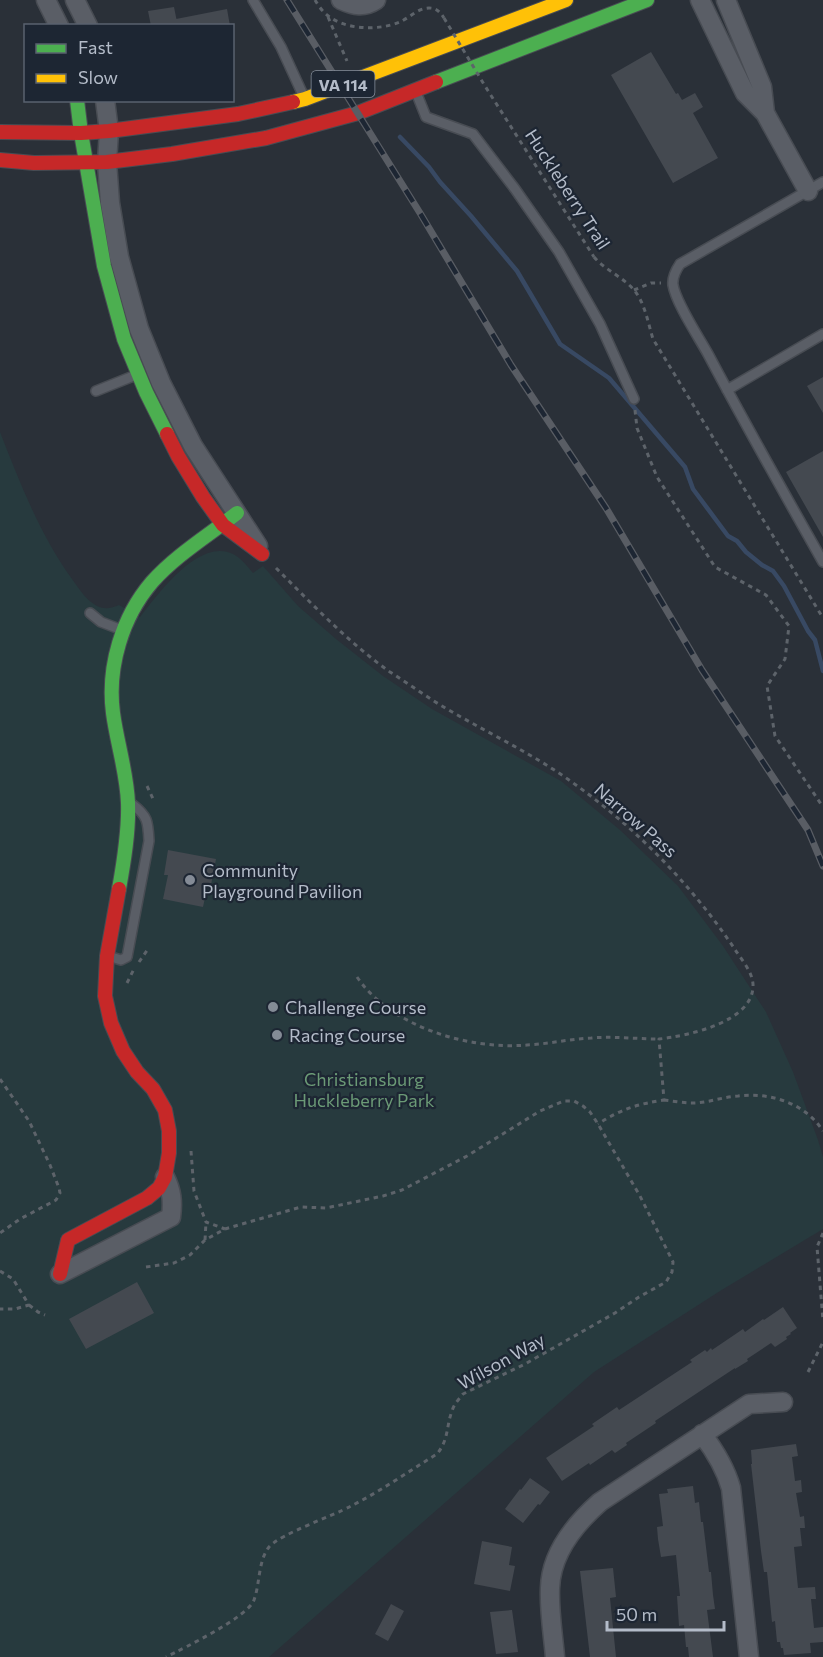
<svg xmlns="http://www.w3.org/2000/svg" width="823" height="1657" viewBox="0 0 823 1657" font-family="Commissioner,sans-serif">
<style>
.green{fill:#273a3e}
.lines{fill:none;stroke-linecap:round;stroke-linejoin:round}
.stream{stroke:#384963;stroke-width:4.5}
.building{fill:#444950}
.lane-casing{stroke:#484c53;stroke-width:12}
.street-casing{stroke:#484c53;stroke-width:21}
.fast-casing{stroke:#484c53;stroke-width:16}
.slow-casing{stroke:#484c53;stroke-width:16}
.jam-casing{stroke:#484c53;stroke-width:16}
.path{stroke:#5d636a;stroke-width:3;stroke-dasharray:4.5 4.5;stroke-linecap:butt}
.lane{stroke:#5a5e66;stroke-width:9}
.street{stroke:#5a5e66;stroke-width:18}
.fast{stroke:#4caf50;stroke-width:14}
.slow{stroke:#ffc107;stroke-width:14}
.jam{stroke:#c62828;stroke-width:14}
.rail-casing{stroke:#595d64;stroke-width:7}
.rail{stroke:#1d2633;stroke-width:4.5;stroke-dasharray:14;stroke-linecap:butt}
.path-bridge{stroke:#5d636a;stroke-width:3;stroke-dasharray:4.5 4.5;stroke-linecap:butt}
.poi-dot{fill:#848b96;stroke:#1d2633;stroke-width:2}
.labels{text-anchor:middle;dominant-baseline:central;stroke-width:4.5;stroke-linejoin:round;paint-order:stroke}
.shield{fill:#1d2633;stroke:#878f9c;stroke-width:1.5}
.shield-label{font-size:16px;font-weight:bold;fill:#b4bcc9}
.street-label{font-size:18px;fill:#b4bcc9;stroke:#1d2633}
.poi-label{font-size:18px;fill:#b4bcc9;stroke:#1d2633;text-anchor:start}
.park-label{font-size:18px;fill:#6b9a76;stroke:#1d2633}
</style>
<rect width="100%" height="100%" fill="#2a3038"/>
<path class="green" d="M 0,432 C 20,483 40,535 72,579 C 79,589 86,600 97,606 C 105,610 112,608 119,605 L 140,617 C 158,594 199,537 233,554 C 241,558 248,567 253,573 L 263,566 L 298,606 L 336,639 L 383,676 L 432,709 L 561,781 L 620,830 L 678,886 L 723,946 L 766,1012 L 793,1072 L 818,1140 L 823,1157 L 823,1229 L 720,1291 L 594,1372 L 269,1657 L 0,1657 Z"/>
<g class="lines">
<path class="stream" d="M 400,137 L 429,167 L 440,182 L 471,216 L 517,271 L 560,344 L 609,378 L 685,467 L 693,489 L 728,536 L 737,541 L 746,552 L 762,565 L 773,571 L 784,586 L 808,631 L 815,640 L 823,671"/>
</g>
<path class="building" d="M 174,7 L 177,22 L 176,19 L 227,9 L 230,26 L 151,26 L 148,11 Z
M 651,52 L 676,94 L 678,93 L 682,100 L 695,93 L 703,107 L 693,113 L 718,158 L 673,183 L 611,75 Z
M 823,377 L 823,413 L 807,386 Z
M 823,451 L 823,537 L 786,472 Z
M 168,850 L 216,859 L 211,885 L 208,884 L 203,907 L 163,899 L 168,875 L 164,875 Z
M 137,1282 L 154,1313 L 86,1349 L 69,1319 Z
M 783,1307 L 797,1328 L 790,1333 L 791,1334 L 786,1337 L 787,1339 L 775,1347 L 771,1343 L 747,1359 L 748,1361 L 735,1369 L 735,1368 L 655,1421 L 656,1423 L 626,1443 L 627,1445 L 615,1453 L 612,1450 L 590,1465 L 589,1463 L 562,1481 L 546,1458 L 594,1426 L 592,1424 L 617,1407 L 619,1410 L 692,1362 L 690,1360 L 705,1350 L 707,1352 L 711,1348 L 712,1350 L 743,1329 L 745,1332 L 763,1319 L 764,1320 Z
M 796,1444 L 798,1456 L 792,1457 L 795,1481 L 801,1480 L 802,1492 L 796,1493 L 800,1517 L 804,1516 L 805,1528 L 800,1528 L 802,1546 L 794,1547 L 798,1588 L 815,1587 L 816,1599 L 811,1599 L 814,1628 L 823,1627 L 823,1642 L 810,1643 L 811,1653 L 784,1655 L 783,1648 L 781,1648 L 780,1642 L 777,1642 L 775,1621 L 772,1622 L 767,1572 L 764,1572 L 761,1551 L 751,1464 L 752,1464 L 751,1450 Z
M 530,1478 L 550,1492 L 540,1505 L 538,1504 L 523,1523 L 505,1509 L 520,1489 L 521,1490 Z
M 693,1486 L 695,1503 L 699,1502 L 701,1522 L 703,1522 L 709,1572 L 711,1572 L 713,1595 L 715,1609 L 707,1610 L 713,1657 L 689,1657 L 688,1647 L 686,1647 L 684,1625 L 679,1626 L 677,1596 L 680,1596 L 676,1555 L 661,1557 L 658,1539 L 657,1527 L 663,1526 L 659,1494 L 668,1493 L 667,1489 Z
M 482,1541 L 512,1547 L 509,1565 L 515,1566 L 510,1591 L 474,1584 Z
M 613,1568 L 616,1597 L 610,1598 L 616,1657 L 590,1657 L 580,1571 Z
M 391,1604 L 404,1611 L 388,1641 L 375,1634 Z
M 512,1610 L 518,1652 L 496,1654 L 490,1612 Z"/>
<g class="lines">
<defs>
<path id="lane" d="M 253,0 L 281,47 L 304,97
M 416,92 L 426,117 L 473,134 L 515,189 L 559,252 L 600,324 L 634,399
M 823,182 L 680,264 C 676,270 672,277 673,285 C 676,303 698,336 708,354 C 745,424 784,493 823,562
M 727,390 L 823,334
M 96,391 L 136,375
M 90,613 L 101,622 L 122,630
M 108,956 L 121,960 L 127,957 L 149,841 C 148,822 148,816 132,804"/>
<path id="street" d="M 46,0 L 59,26
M 75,0 L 88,26
M 341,0 C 354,6 364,8 376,0
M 700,0 L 745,93 L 765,113 L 808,191
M 726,0 L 762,87 L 765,113
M 105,100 L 109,131 L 107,162 L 110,203 L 119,257 L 139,329 L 161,383 L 193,446 L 258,546
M 60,1274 L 171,1217 C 173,1202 172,1191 165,1177
M 702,1434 C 715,1451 725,1467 731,1488 L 749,1657
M 555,1657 C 553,1634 549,1611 550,1588 C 551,1553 575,1524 600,1502 L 749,1404 L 783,1402"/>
<path id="fast" d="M 436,82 L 647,0
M 77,100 L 81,133 L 104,266 L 124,339 L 146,392 L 167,434
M 119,889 C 124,861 129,831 128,803 C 127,773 117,743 113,713 C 107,667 122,617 152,582 C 176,555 209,535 237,513"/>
<path id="slow" d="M 293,102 L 305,99 L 566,0"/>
<path id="jam" d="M 0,132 L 81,133 L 109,131 L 238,114 L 293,102
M 0,160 L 34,163 L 107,162 L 172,154 L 266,138 L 358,113 L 436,82
M 167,434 L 178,456 L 203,497 L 223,525 L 262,554
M 60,1274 L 68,1240 L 147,1198 L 159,1188 L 165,1177 L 169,1153 L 169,1131 L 165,1110 L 153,1089 L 137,1072 L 123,1051 L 111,1023 L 105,996 L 107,956 L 119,889"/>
</defs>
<use href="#lane" class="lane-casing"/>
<use href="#street" class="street-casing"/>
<use href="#fast" class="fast-casing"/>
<use href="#slow" class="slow-casing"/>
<use href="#jam" class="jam-casing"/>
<path class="path" d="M 315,0 C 318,5 322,11 327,15 C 345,30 378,31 400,22 C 409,18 418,8 429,8 C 437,8 440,12 444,18
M 328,17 L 347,61
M 594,257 C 605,270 623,277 634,290 C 645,303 648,323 653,339 L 823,618
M 634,290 L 651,283 L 661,283
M 635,410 L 637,428 L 657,477 L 715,567 L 766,595 L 789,626 L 785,659 L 767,686 L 775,736 L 823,807
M 276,568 C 312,604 348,642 390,672 C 409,684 428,698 447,709 C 488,733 531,753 569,780 C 634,826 690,883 734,948 C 741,959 752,971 753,984 C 755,1022 687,1036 659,1039 L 664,1100 C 638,1104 621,1109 598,1124
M 147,786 L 154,801
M 139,962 L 148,949
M 357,977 C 391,1027 469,1050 527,1045 C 549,1044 569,1039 591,1038 C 614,1036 636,1039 659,1039
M 127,983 L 135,967
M 0,1079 L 29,1121 L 50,1165 L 59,1188 L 60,1193 L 56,1200 L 20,1219 L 0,1233
M 664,1100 C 673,1101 683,1103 692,1103 C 708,1103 722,1097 738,1096 C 770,1092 805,1103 823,1131
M 191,1151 L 194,1191 L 206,1222 L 225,1229
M 823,1233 L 817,1247 L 823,1321
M 205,1240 L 206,1222
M 146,1267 L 174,1263 L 190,1255 L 205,1240 L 225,1229 L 301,1207 L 326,1208 L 383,1196 L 402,1190 L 467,1156 L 540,1111 L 564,1101 L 574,1101 L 583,1106 L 590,1112 L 598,1124 L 640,1196 L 673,1262 L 672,1272 L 666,1282 L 639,1297 L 615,1313 L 525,1364 L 463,1394 C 459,1399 454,1404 452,1411 C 446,1427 449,1439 437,1454 C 409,1471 381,1491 351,1506 C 333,1516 280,1534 269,1547 C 258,1561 260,1584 254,1600 C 248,1617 184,1648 166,1657
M 0,1271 L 13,1279 L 29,1305 L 15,1309 L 0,1309
M 29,1305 L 38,1312 L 45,1315
M 808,1372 L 823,1342"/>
<use href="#lane" class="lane"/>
<use href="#street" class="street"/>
<use href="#fast" class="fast"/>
<use href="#slow" class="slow"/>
<use href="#jam" class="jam"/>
<defs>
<path id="rail" d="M 287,0 L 420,213 L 511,365 L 606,508 L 702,670 L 808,830 L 823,866"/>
</defs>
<use href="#rail" class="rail-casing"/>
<use href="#rail" class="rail"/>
<path class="path-bridge" d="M 444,18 L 485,86 L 594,257"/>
</g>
<g class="poi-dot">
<circle cx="190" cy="880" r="6"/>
<circle cx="273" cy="1007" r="6"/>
<circle cx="277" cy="1035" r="6"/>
</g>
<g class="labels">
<rect class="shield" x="311.5" y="71" width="63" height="26" rx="4.5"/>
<g class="shield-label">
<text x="343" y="84">VA 114</text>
</g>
<g class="street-label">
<text transform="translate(568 189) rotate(57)">Huckleberry Trail</text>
<text transform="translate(636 820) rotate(41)">Narrow Pass</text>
<text transform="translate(501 1361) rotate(-29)">Wilson Way</text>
</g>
<g class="poi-label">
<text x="202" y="870">Community<tspan x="202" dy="21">Playground Pavilion</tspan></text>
<text x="285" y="1007">Challenge Course</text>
<text x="289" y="1035">Racing Course</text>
</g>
<g class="park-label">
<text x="364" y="1079">Christiansburg<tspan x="364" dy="21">Huckleberry Park</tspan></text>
</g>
</g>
<rect x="24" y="24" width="210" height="78" fill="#1d2633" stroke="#59626f" stroke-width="1.5"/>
<rect x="36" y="44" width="30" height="9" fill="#4caf50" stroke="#59626f" stroke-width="1.5"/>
<text x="78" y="54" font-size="18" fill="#b4bcc9">Fast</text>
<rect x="36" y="74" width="30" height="9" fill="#ffc107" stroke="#59626f" stroke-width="1.5"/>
<text x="78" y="84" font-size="18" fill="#b4bcc9">Slow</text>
<path d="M607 1621v9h117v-9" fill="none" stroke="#b4bcc9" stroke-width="3"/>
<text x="616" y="1621" font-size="18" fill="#b4bcc9" stroke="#1d2633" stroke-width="4.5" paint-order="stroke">50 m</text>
</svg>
